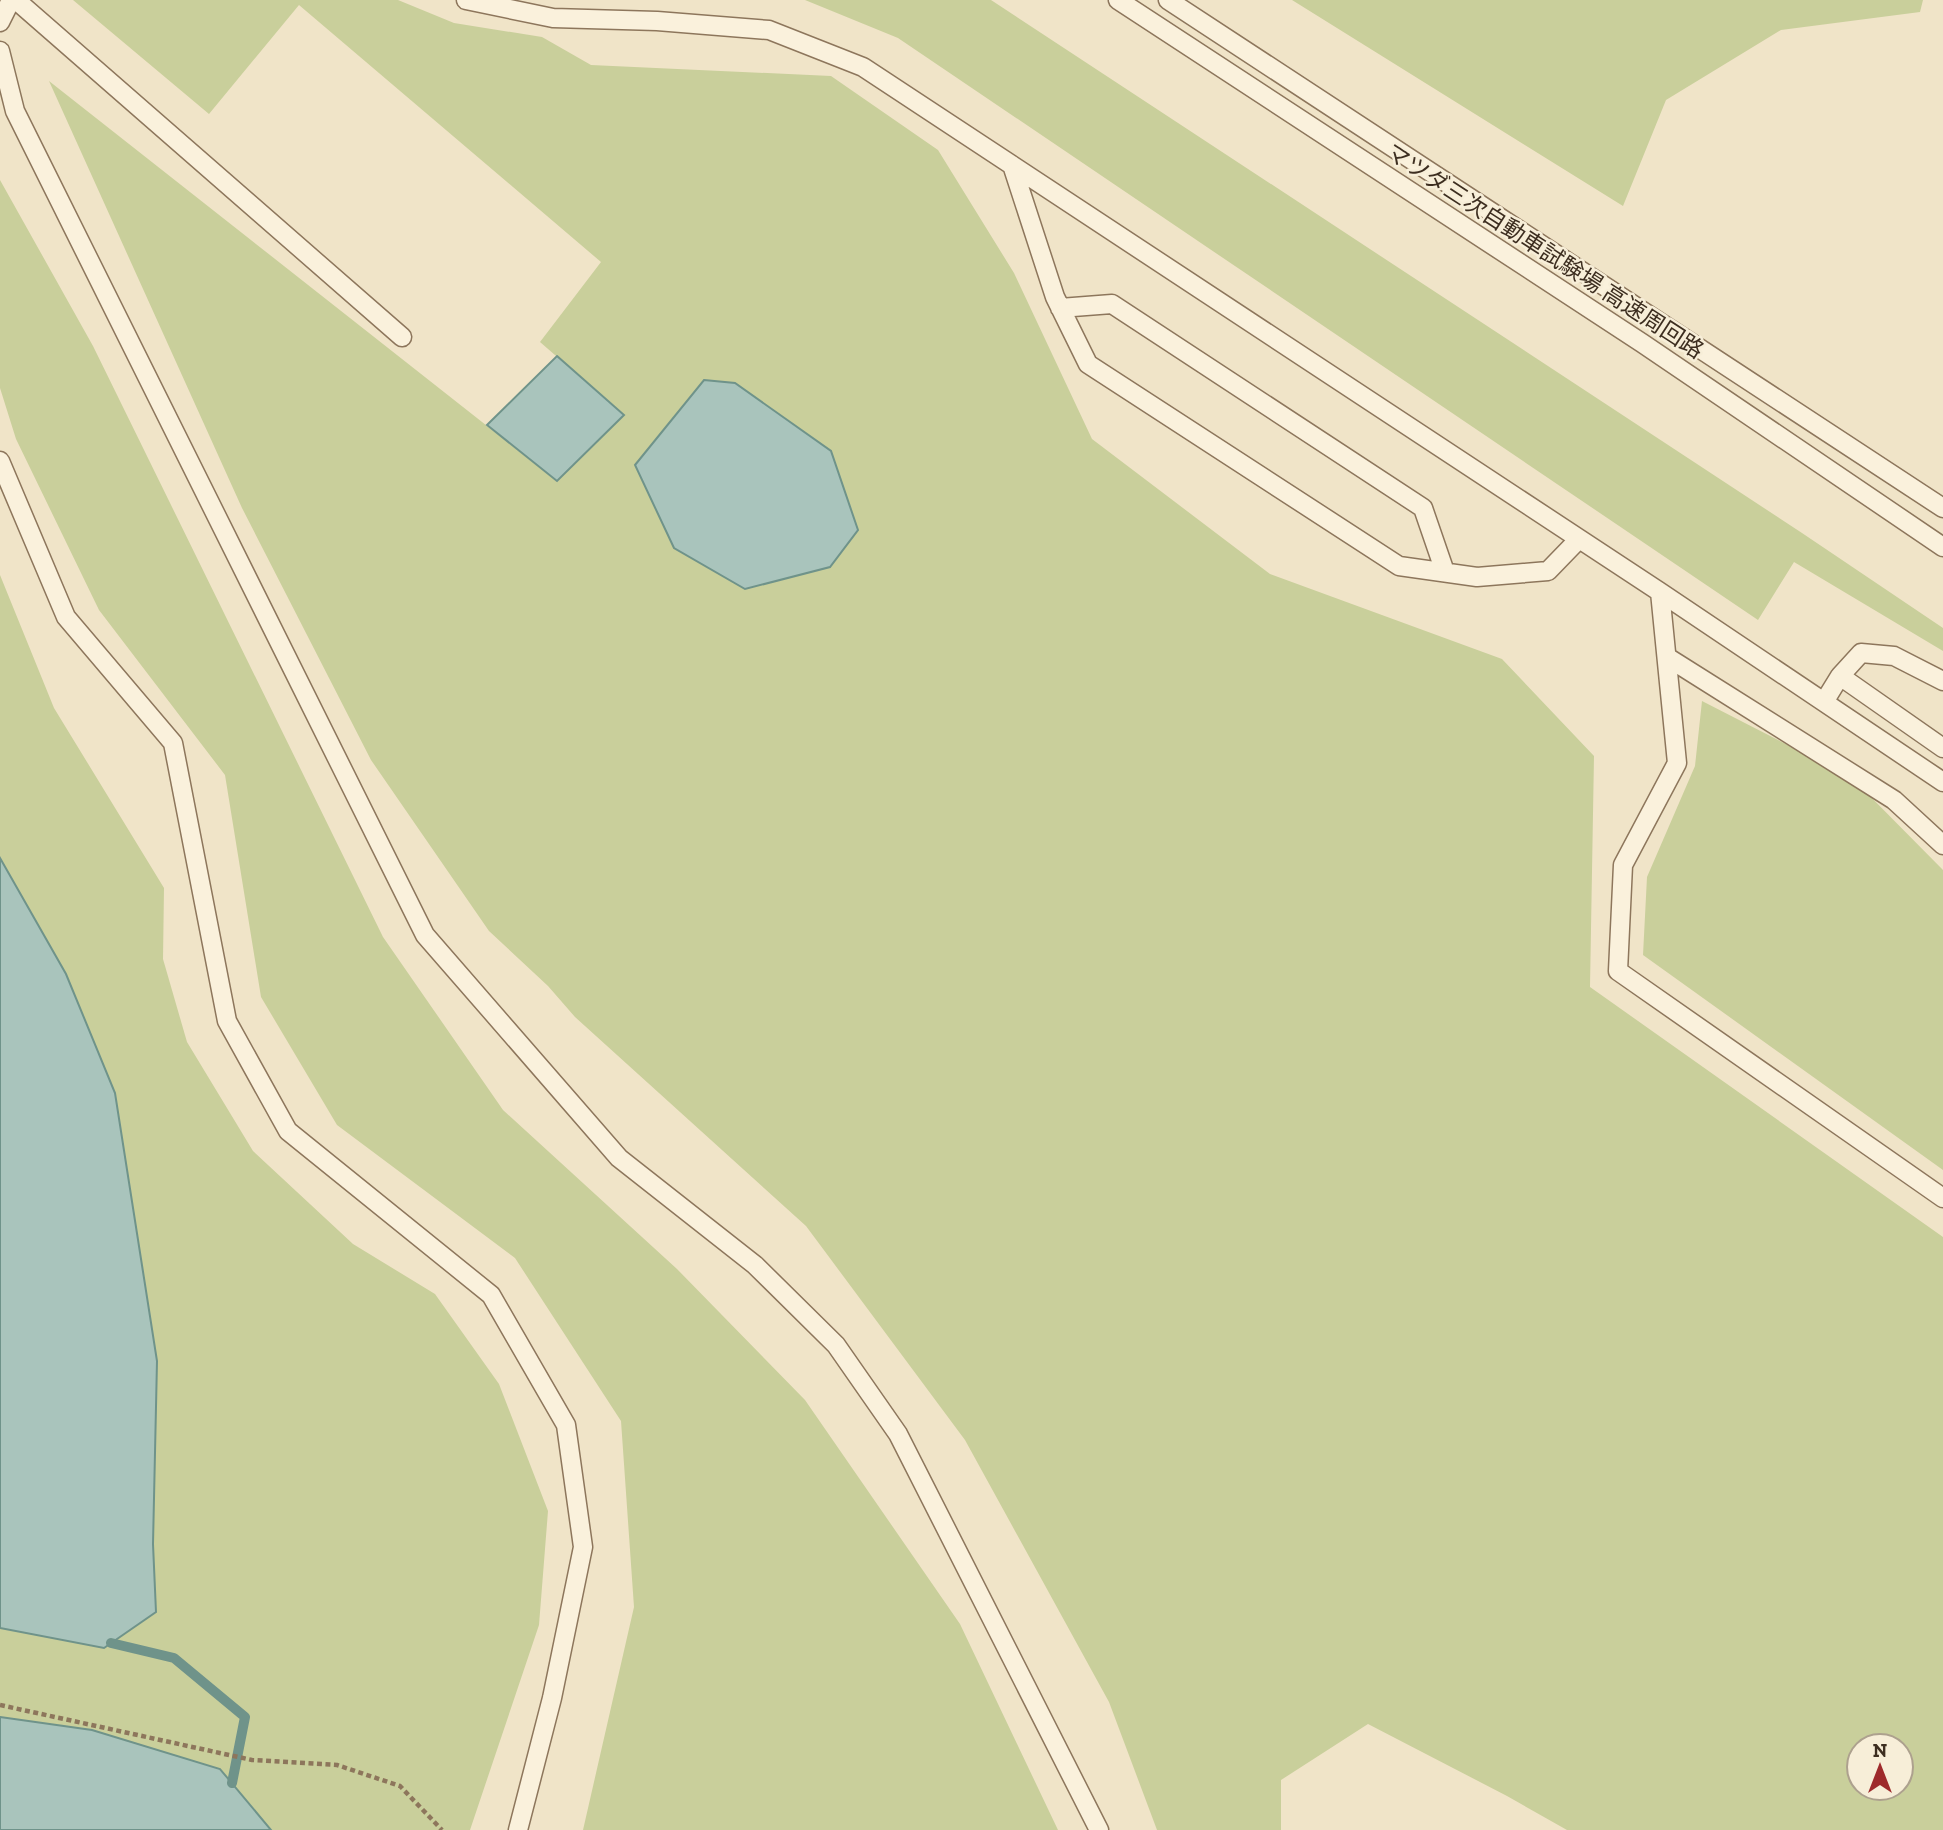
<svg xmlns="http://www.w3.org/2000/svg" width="1943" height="1830" viewBox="0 0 1943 1830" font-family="'Zilla Slab','Noto Sans JP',serif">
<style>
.green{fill:#c9cf9b;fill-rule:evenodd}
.water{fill:#a9c4bc;stroke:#6f938a;stroke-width:2}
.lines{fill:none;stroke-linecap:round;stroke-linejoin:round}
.stream{stroke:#6f938a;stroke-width:10}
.service-casing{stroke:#8d765c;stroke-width:21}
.path{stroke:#8d765c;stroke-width:4.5;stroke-dasharray:5 3.5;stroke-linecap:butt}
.service{stroke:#faf1dc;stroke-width:18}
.labels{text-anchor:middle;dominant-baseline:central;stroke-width:5;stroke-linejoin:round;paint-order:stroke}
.street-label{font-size:23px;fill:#3d2e20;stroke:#f7eed8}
</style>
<rect width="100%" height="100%" fill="#f0e4c8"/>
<path class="green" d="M 73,0 L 398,0 L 454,23 L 542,37 L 591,65 L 831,76 L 938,150 L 1014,273 L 1092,439 L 1270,574 L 1502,659 L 1594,756 L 1590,987 L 1943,1237 L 1943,1830 L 1567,1830 L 1507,1796 L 1368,1724 L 1281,1780 L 1281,1830 L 1157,1830 L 1109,1702 L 965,1440 L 806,1226 L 575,1017 L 548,986 L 489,931 L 371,760 L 242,508 L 49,81 L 557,481 L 624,415 L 540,342 L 601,262 L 299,5 L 209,114 ZM 1859,1746 L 1901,1746 L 1901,1788 L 1859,1788 Z
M 805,0 L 991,0 L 1802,533 L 1943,628 L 1943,651 L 1794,562 L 1758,620 L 898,38 Z
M 1292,0 L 1923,0 L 1920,12 L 1781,30 L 1666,100 L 1623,206 Z
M 0,180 L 93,346 L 383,937 L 503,1110 L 677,1269 L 805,1400 L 960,1624 L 1058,1830 L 583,1830 L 634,1607 L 621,1421 L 515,1258 L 337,1125 L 261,997 L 225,775 L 99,610 L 16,439 L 0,388 Z
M 0,575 L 54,708 L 164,888 L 163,959 L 187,1042 L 253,1151 L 353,1244 L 435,1294 L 499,1384 L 548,1511 L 539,1625 L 470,1830 L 271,1830 L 220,1769 L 92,1730 L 0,1717 L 0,1628 L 104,1648 L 156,1612 L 153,1544 L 157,1361 L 115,1093 L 66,974 L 0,858 Z
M 1702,701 L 1852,778 L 1943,870 L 1943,1170 L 1643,955 L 1647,877 L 1695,766 Z"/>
<path class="water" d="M 557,356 L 624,415 L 557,481 L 487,425 Z
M 704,380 L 735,383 L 831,451 L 858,530 L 830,567 L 745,589 L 674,548 L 635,465 Z
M 0,858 L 66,974 L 115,1093 L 157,1361 L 153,1544 L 156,1612 L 104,1648 L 0,1628 Z
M 0,1717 L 92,1730 L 220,1769 L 271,1830 L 0,1830 Z"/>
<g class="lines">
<path class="stream" d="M 111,1643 L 174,1658 L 245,1717 L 232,1783"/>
<defs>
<path id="service" d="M 16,0 L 402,337
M 466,0 L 553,18 L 657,21 L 769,30 L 863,67 L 1660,592 L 1943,782
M 1118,0 L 1642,343 L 1943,547
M 1168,0 L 1943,508
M 0,22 L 11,0
M 0,51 L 15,111 L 425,935 L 619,1158 L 755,1265 L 836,1345 L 898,1434 L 1099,1830
M 1012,165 L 1055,297 L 1088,364 L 1399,566 L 1477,577 L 1548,571 L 1579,539
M 1060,308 L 1112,304 L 1423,508 L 1445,572
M 0,461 L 66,617 L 173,743 L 227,1021 L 288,1131 L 491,1295 L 566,1425 L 583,1547 L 552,1698 L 518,1830
M 1660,592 L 1677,763 L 1623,865 L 1618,971 L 1943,1198
M 1667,657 L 1894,800 L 1943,845
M 1840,676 L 1861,653 L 1894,656 L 1943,681
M 1824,702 L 1840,676 L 1943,748"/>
</defs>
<use href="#service" class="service-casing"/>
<path class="path" d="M 0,1705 L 252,1760 L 337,1765 L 400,1786 L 442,1830"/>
<use href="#service" class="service"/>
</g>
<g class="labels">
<g class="street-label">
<text transform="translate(1545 251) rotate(33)">マツダ三次自動車試験場 高速周回路</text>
</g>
</g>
<g transform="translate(1880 1767)"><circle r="33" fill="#f7eed8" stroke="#ada18e" stroke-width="2"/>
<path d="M0-5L12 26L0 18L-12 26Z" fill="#9e2a2b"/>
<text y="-10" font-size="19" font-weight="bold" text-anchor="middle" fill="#3d2e20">N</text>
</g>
</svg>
